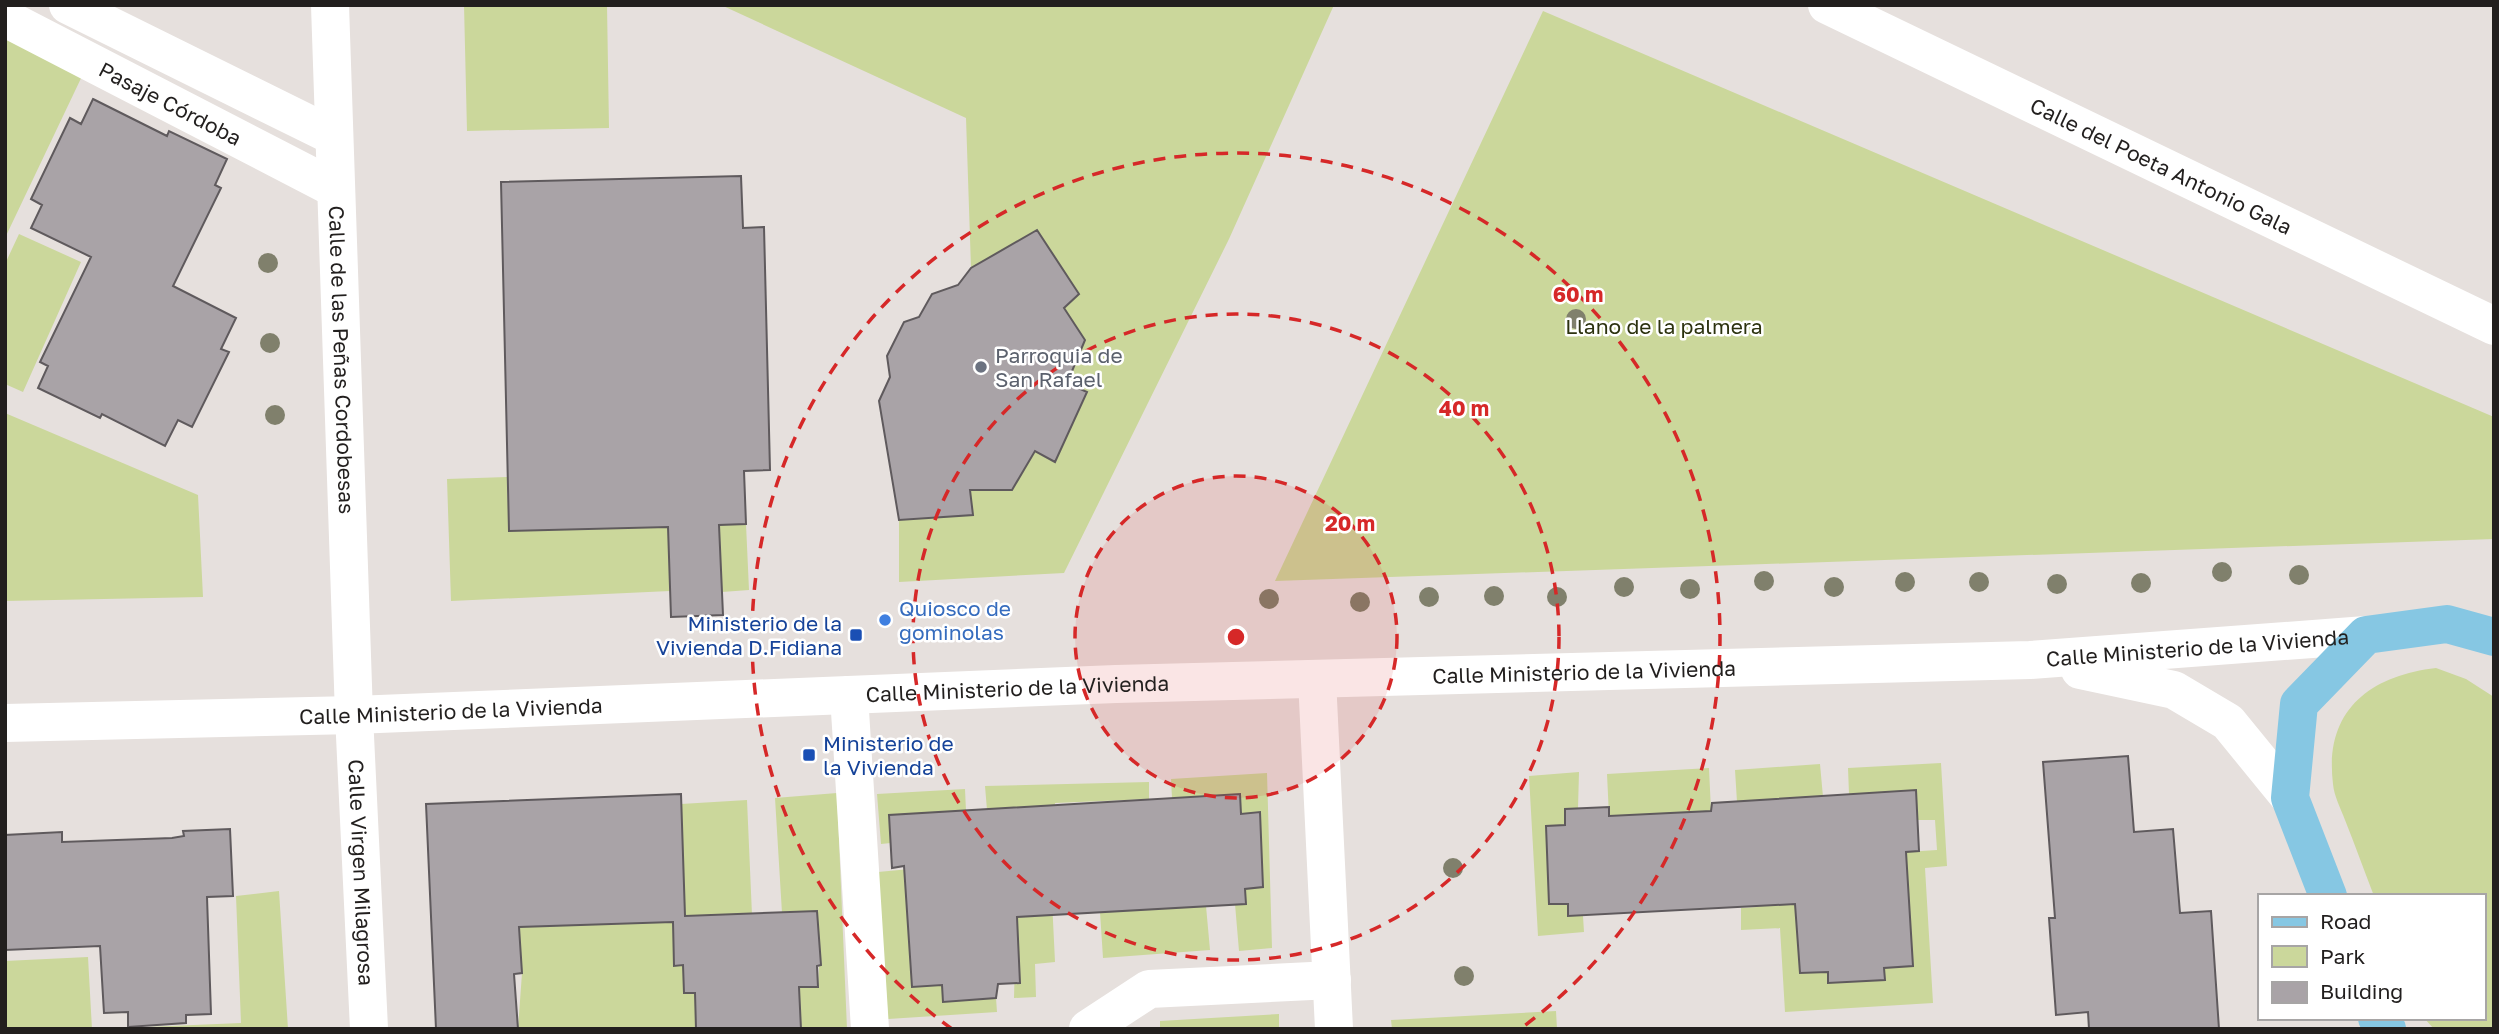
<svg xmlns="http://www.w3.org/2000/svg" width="2499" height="1034" viewBox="0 0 2499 1034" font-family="'Golos Text',sans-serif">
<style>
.green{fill:#cbd79b}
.building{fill:#a9a3a7;stroke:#5f5a5d;stroke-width:2}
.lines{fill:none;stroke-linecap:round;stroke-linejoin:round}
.minor{stroke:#fff;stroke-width:38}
.major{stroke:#86c7e3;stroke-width:38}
.tree{fill:#80806c}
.ring{fill:none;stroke:#d62828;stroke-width:3.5;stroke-dasharray:12 9}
.worship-dot{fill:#6b7280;stroke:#fff;stroke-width:2.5}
.shop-dot{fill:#3f7fe0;stroke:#fff;stroke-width:2.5}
.transit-dot{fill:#1a4fb4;stroke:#fff;stroke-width:2.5}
.labels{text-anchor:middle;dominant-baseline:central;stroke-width:5;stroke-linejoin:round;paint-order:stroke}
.street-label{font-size:21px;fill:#221f1e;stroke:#fff}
.park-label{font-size:21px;fill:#2c320f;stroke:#fff}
.worship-label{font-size:21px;fill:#5b616d;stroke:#fff;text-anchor:start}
.shop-label{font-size:21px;fill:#366cbe;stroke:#fff;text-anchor:start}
.transit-label{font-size:21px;fill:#164399;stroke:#fff;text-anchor:end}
.centre{fill:#d62828;stroke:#fff;stroke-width:3.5}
.ring-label{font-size:21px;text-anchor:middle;font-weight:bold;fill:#d62828;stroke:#fff;stroke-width:5;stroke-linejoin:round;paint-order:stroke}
</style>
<rect width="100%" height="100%" fill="#e6e0dd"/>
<path class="green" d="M 464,5 L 607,5 L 609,128 L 467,131 Z
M 721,5 L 1334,5 L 1229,239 L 1064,573 L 899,582 L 899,520 L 972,515 L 970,490 L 1012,490 L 1035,451 L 1055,461 L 1087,393 L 1067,383 L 1085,340 L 1064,308 L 1079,294 L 1037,230 L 971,268 L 966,118 Z
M 1543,11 L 2494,417 L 2494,539 L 1275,581 Z
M 5,35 L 84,72 L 5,238 Z
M 19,234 L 81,262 L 23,392 L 5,384 L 5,264 Z
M 5,413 L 198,495 L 203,597 L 5,601 Z
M 507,477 L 509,531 L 746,524 L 749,590 L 722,592 L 720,558 L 670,591 L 451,601 L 447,479 Z
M 2436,668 L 2466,679 L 2494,697 L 2494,1029 L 2434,1029 L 2424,1018 L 2483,1018 L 2483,896 L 2374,896 C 2364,870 2355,845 2345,820 C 2341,809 2334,796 2333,784 C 2324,711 2369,676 2436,668 Z
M 1941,763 L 1947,866 L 1925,868 L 1933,1003 L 1785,1012 L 1780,928 L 1741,930 L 1741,908 L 1757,907 L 1757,893 L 1774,857 L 1828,972 L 1829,983 L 1884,980 L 1884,968 L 1912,966 L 1906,852 L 1937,850 L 1935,820 L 1918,820 L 1916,791 L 1849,794 L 1848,768 Z
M 1820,764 L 1823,797 L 1737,802 L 1735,770 Z
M 1709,768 L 1711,811 L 1609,816 L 1607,774 Z
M 1579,772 L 1578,808 L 1565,825 L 1546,827 L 1549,904 L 1568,904 L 1568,916 L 1583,916 L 1584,932 L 1538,936 L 1529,776 Z
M 1267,773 L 1272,948 L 1239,951 L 1235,904 L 1246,904 L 1245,889 L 1263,887 L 1241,814 L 1240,795 L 1172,798 L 1171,779 Z
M 1149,782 L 1149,799 L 1055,803 L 1054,825 L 987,810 L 985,786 Z
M 965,789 L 966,811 L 889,815 L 891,843 L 881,844 L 877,794 Z
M 837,793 L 847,1029 L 801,1029 L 799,987 L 818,987 L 820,948 L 782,913 L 775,798 Z
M 747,800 L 752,915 L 679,916 L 680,947 L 674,947 L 674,965 L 683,965 L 684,993 L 695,993 L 696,1029 L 518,1029 L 522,973 L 519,927 L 600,924 L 598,885 L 684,882 L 681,804 Z
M 1036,860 L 1052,900 L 1055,962 L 1035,964 L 1036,997 L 1014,998 L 1016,917 Z
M 910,869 L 942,985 L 943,1001 L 996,998 L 997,1012 L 888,1019 L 878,872 Z
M 279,891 L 288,1029 L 99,1029 L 241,1023 L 236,896 Z
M 1206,906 L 1210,950 L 1103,958 L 1100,912 Z
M 88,957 L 92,1029 L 5,1029 L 5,961 Z
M 1556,1011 L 1557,1029 L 1392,1029 L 1391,1020 Z
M 1279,1014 L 1279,1029 L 1160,1029 L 1160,1021 Z"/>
<path class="building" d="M 93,99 L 167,136 L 169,131 L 227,159 L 215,185 L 221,188 L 173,286 L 236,318 L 221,349 L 229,352 L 192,427 L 178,420 L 165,446 L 102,414 L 100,418 L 38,388 L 48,366 L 40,362 L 91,257 L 31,228 L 42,205 L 31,199 L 70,118 L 81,124 Z
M 741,176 L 743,228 L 764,227 L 770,470 L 744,471 L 746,524 L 719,525 L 723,615 L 671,617 L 668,527 L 509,531 L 501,182 Z
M 1037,230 L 1079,294 L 1064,308 L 1085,340 L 1067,383 L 1087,392 L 1055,462 L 1035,451 L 1012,490 L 970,490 L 973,515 L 899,520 L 879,401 L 890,377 L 887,356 L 904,322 L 919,317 L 932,294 L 958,285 L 971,268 Z
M 2128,756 L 2134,832 L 2173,829 L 2180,913 L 2211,911 L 2219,1029 L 2089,1029 L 2088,1012 L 2056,1015 L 2049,918 L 2055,918 L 2043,762 Z
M 1916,790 L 1919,851 L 1906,852 L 1913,966 L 1884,968 L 1885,980 L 1828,983 L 1828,972 L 1800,973 L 1795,904 L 1568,916 L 1568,904 L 1549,904 L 1546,826 L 1565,825 L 1565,809 L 1609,807 L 1609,816 L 1711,811 L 1712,803 Z
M 681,794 L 685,916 L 817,911 L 821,965 L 817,966 L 818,987 L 799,987 L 801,1029 L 696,1029 L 695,993 L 684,993 L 683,965 L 674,966 L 673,922 L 519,927 L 522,973 L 514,974 L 518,1029 L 436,1029 L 426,804 Z
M 1240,794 L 1241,814 L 1260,812 L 1263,887 L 1245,889 L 1246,904 L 1017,917 L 1020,983 L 998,984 L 996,998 L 943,1002 L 942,985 L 912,987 L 904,866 L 892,868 L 889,815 Z
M 230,829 L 233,896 L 207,897 L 211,1014 L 186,1015 L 186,1023 L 128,1027 L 128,1012 L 104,1013 L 100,946 L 5,950 L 5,835 L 62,832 L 62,842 L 172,838 L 184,836 L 183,831 Z"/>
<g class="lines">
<g class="minor">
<path d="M 68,5 L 333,136"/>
<path id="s1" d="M 330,5 L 354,715 L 369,1029"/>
<path id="s2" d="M 1827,5 L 2494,326"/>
<path id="s3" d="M 5,18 L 334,188"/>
<path d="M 2080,670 L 2174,690 L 2228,722 L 2290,798"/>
<path d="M 1317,679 L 1334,1029"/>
<path d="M 849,695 L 870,1029"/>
<path id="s4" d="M 5,723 L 354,715 L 1116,684 L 2030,660 L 2366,635"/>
<path d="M 1088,1029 L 1149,989 L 1332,980"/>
</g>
<path class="major" d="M 2328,896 L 2290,798 L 2299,704 L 2366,635 L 2447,624 L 2494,637
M 2377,1018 L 2387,1029"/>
</g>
<g class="tree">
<circle cx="268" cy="263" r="10"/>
<circle cx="1576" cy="319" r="10"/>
<circle cx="270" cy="343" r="10"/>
<circle cx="275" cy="415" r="10"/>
<circle cx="2222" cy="572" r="10"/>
<circle cx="2299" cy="575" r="10"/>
<circle cx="1764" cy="581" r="10"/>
<circle cx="1905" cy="582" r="10"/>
<circle cx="1979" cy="582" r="10"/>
<circle cx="2141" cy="583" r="10"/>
<circle cx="2057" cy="584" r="10"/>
<circle cx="1624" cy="587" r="10"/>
<circle cx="1834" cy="587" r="10"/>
<circle cx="1690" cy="589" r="10"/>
<circle cx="1494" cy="596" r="10"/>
<circle cx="1429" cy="597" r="10"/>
<circle cx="1557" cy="597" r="10"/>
<circle cx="1269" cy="599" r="10"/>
<circle cx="1360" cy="602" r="10"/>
<circle cx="1453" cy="868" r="10"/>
<circle cx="1464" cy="976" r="10"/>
</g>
<circle cx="1236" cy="637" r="161" fill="#d62828" fill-opacity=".12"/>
<g class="ring">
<circle cx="1236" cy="637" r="161"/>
<circle cx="1236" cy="637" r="323"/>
<path d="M952 1029A484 484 0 1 1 1520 1029"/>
</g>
<circle class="worship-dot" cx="981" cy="367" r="7"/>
<circle class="shop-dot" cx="885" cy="620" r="7"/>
<g class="transit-dot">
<rect x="849" y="628" width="14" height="14" rx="3.5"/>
<rect x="802" y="748" width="14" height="14" rx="3.5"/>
</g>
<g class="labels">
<g class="street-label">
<text stroke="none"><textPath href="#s3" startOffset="186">Pasaje Córdoba</textPath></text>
<text stroke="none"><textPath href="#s2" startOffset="371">Calle del Poeta Antonio Gala</textPath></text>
<text stroke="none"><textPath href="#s1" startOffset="355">Calle de las Peñas Cordobesas</textPath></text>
<text stroke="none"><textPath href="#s4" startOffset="2194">Calle Ministerio de la Vivienda</textPath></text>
<text stroke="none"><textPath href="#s4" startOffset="1580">Calle Ministerio de la Vivienda</textPath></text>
<text stroke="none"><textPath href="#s4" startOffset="1013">Calle Ministerio de la Vivienda</textPath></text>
<text stroke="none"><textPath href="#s4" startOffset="446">Calle Ministerio de la Vivienda</textPath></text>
<text stroke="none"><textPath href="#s1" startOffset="868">Calle Virgen Milagrosa</textPath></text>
</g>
<g class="park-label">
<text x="1664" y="326">Llano de la palmera</text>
</g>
<g class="worship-label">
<text x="995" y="355">Parroquia de<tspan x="995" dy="24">San Rafael</tspan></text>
</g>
<g class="shop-label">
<text x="899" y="608">Quiosco de<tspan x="899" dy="24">gominolas</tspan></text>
</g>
<g class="transit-label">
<text x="842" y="623">Ministerio de la<tspan x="842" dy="24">Vivienda D.Fidiana</tspan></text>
<text x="823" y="743" text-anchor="start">Ministerio de<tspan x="823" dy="24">la Vivienda</tspan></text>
</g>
</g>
<circle cx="1236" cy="637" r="10" class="centre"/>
<g class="ring-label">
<text x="1578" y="302">60 m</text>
<text x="1464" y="416">40 m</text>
<text x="1350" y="531">20 m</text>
</g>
<rect width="2499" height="1034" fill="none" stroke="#221f1e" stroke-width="14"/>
<rect x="2258" y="894" width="228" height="126" fill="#ffffff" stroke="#a7a5a5" stroke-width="2"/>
<rect x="2272" y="917" width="35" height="10" fill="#86c7e3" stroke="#a7a5a5" stroke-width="2"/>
<text x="2320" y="929" font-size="21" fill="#221f1e">Road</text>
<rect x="2272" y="946" width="35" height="21" fill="#cbd79b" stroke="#a7a5a5" stroke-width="2"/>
<text x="2320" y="964" font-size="21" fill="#221f1e">Park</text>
<rect x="2272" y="982" width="35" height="21" fill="#a9a3a7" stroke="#a7a5a5" stroke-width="2"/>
<text x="2320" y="999" font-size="21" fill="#221f1e">Building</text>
</svg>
